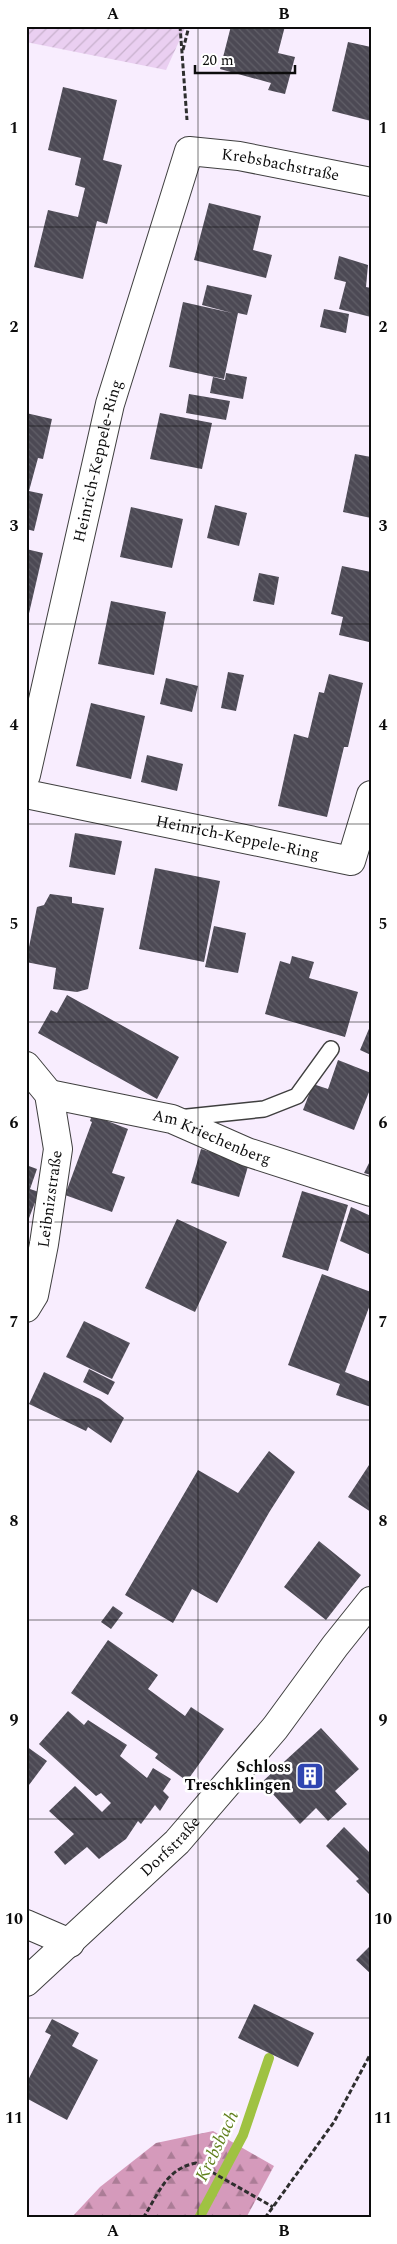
<svg xmlns="http://www.w3.org/2000/svg" width="397" height="2244" viewBox="0 0 397 2244" font-family="Spectral,serif">
<style>
.farmland{fill:url(#farmland-furrows)}
.forest{fill:url(#forest-firs)}
.lines{fill:none;stroke-linecap:round;stroke-linejoin:round}
.stream{stroke:#9fc242;stroke-width:10}
.building{fill:url(#building-back-hatch)}
.service-casing{stroke:#3f3f3f;stroke-width:18}
.minor-casing{stroke:#3f3f3f;stroke-width:30}
.tertiary-casing{stroke:#3f3f3f;stroke-width:30}
.path{stroke:#2e2e2e;stroke-width:3;stroke-dasharray:5 2.5;stroke-linecap:butt}
.service{stroke:#fff;stroke-width:15}
.minor{stroke:#fff;stroke-width:28}
.tertiary{stroke:#fff;stroke-width:28}
.grid{fill:none;stroke:#0c0c0c;stroke-width:1;stroke-opacity:0.55}
.labels{text-anchor:middle;dominant-baseline:central;stroke-width:5;stroke-linejoin:round;paint-order:stroke}
.street-label{font-size:16px;fill:#0c0c0c;stroke:#fff}
.poi-label{font-size:16px;font-weight:bold;fill:#0c0c0c;stroke:#fff;text-anchor:end}
.water-label{font-size:18px;font-style:italic;fill:#61801d;stroke:#fff}
.neatline{fill:none;stroke:#0c0c0c;stroke-width:2}
.grid-label{font-size:16px;text-anchor:middle;font-weight:bold;fill:#0c0c0c}
</style>
<defs>
<pattern id="farmland-furrows" width="10" height="10" patternUnits="userSpaceOnUse" patternTransform="scale(1.25)"><rect width="10" height="10" fill="#eacff1"/><path d="M-1 1l2-2M0 10L10 0M9 11l2-2" fill="none" stroke="#c8b1cd"/></pattern>
<pattern id="forest-firs" width="22" height="20" patternUnits="userSpaceOnUse" patternTransform="scale(1.25)"><rect width="22" height="20" fill="#d59abb"/><path d="M5 1l3.5 6h-7zM16 11l3.5 6h-7z" fill="#ab7c96"/></pattern>
<pattern id="building-back-hatch" width="6" height="6" patternUnits="userSpaceOnUse" patternTransform="scale(1.25)"><rect width="6" height="6" fill="#4c4954"/><path d="M-1 5l2 2M0 0l6 6M5-1l2 2" fill="none" stroke="#615f68"/></pattern>
</defs>
<rect width="100%" height="100%" fill="#f8edfe"/>
<path class="farmland" d="M 26,26 L 186,26 L 166,70 L 26,42 Z"/>
<path class="forest" d="M 213,2131 L 274,2166 L 246,2218 L 71,2218 L 100,2187 L 156,2143 Z"/>
<g class="lines">
<path class="stream" d="M 199,2218 L 243,2135 L 269,2058"/>
</g>
<path class="building" d="M 231,26 L 285,26 L 278,53 L 295,57 L 285,94 L 268,90 L 271,83 L 220,69 Z
M 348,42 L 371,47 L 371,121 L 332,111 Z
M 63,87 L 117,100 L 103,160 L 122,165 L 107,224 L 97,221 L 83,279 L 34,267 L 48,210 L 78,217 L 85,188 L 75,185 L 81,158 L 48,150 Z
M 209,203 L 261,216 L 253,250 L 272,255 L 266,278 L 194,260 Z
M 339,256 L 368,265 L 366,287 L 371,288 L 371,317 L 339,309 L 346,282 L 334,279 Z
M 207,285 L 252,295 L 247,315 L 238,313 L 224,379 L 169,367 L 183,302 L 232,313 L 202,305 Z
M 324,309 L 349,314 L 346,333 L 320,327 Z
M 226,373 L 247,377 L 243,399 L 210,393 L 213,377 L 225,380 Z
M 189,394 L 230,401 L 226,420 L 186,413 Z
M 26,413 L 52,419 L 43,459 L 38,458 L 29,491 L 43,494 L 34,531 L 26,529 Z
M 160,413 L 212,423 L 202,469 L 150,459 Z
M 355,454 L 371,457 L 371,518 L 343,512 Z
M 215,505 L 247,513 L 239,546 L 207,538 Z
M 131,507 L 183,519 L 172,568 L 120,557 Z
M 26,549 L 43,553 L 27,622 L 26,622 Z
M 342,566 L 371,572 L 371,634 L 369,642 L 339,635 L 343,617 L 331,614 Z
M 259,573 L 279,577 L 274,605 L 253,601 Z
M 111,601 L 166,612 L 154,675 L 98,664 Z
M 228,672 L 244,675 L 236,711 L 221,708 Z
M 329,674 L 363,683 L 348,747 L 344,747 L 327,817 L 278,806 L 294,734 L 308,738 L 319,692 L 324,693 Z
M 166,678 L 198,686 L 192,712 L 160,704 Z
M 91,703 L 145,716 L 131,779 L 76,766 Z
M 147,755 L 183,764 L 177,791 L 141,782 Z
M 75,833 L 122,841 L 115,875 L 69,867 Z
M 155,868 L 220,881 L 204,962 L 139,949 Z
M 50,894 L 72,897 L 72,903 L 104,908 L 88,989 L 77,992 L 53,989 L 56,968 L 26,962 L 37,907 L 44,905 Z
M 214,926 L 246,933 L 238,973 L 205,967 Z
M 292,956 L 314,962 L 309,978 L 358,992 L 345,1037 L 265,1014 L 280,961 L 290,964 Z
M 67,995 L 179,1057 L 157,1099 L 38,1033 L 51,1010 L 57,1013 Z
M 371,1024 L 371,1055 L 360,1050 Z
M 338,1060 L 371,1073 L 371,1087 L 354,1130 L 303,1110 L 313,1084 L 328,1089 Z
M 92,1115 L 128,1129 L 112,1173 L 125,1177 L 112,1212 L 65,1195 L 92,1122 L 90,1121 Z
M 201,1149 L 249,1163 L 239,1197 L 191,1183 Z
M 371,1159 L 371,1175 L 364,1173 Z
M 26,1165 L 37,1169 L 30,1189 L 39,1192 L 26,1226 Z
M 302,1191 L 348,1205 L 328,1271 L 282,1257 Z
M 351,1207 L 371,1216 L 371,1255 L 340,1241 Z
M 177,1219 L 227,1242 L 195,1312 L 145,1288 Z
M 322,1274 L 371,1292 L 371,1302 L 345,1372 L 371,1382 L 371,1407 L 336,1395 L 340,1384 L 288,1365 Z
M 84,1321 L 130,1343 L 112,1379 L 66,1357 Z
M 89,1369 L 115,1382 L 108,1395 L 83,1382 Z
M 44,1372 L 100,1399 L 124,1418 L 111,1443 L 88,1427 L 86,1431 L 29,1404 Z
M 269,1451 L 295,1472 L 270,1511 L 217,1603 L 192,1589 L 173,1623 L 125,1595 L 198,1470 L 238,1493 Z
M 371,1462 L 371,1512 L 348,1497 Z
M 319,1541 L 361,1575 L 326,1620 L 284,1587 Z
M 113,1606 L 123,1613 L 111,1629 L 101,1622 Z
M 108,1640 L 158,1675 L 148,1689 L 185,1716 L 191,1707 L 224,1729 L 187,1781 L 155,1758 L 158,1754 L 71,1693 Z
M 68,1711 L 84,1725 L 88,1720 L 127,1745 L 120,1756 L 147,1778 L 153,1768 L 171,1779 L 163,1791 L 169,1797 L 160,1811 L 155,1805 L 141,1824 L 138,1821 L 126,1839 L 99,1859 L 87,1847 L 65,1865 L 54,1852 L 74,1834 L 49,1811 L 75,1786 L 102,1812 L 111,1803 L 101,1793 L 96,1796 L 39,1744 Z
M 321,1728 L 359,1769 L 335,1791 L 347,1804 L 328,1821 L 316,1808 L 300,1824 L 262,1782 Z
M 26,1746 L 47,1761 L 26,1789 Z
M 344,1827 L 371,1854 L 371,1896 L 356,1881 L 359,1879 L 326,1846 Z
M 371,1945 L 371,1974 L 356,1960 Z
M 254,2004 L 314,2033 L 298,2067 L 238,2038 Z
M 52,2019 L 79,2033 L 72,2046 L 98,2060 L 67,2120 L 26,2098 L 26,2084 L 51,2035 L 45,2032 Z"/>
<g class="lines">
<defs>
<path id="service" d="M 178,1118 L 264,1109 L 297,1096 L 331,1049"/>
<g id="minor">
<path id="s1" d="M 26,775 L 110,404 L 189,151 L 239,156 L 371,182"/>
<path id="s2" d="M 26,794 L 351,861 L 371,795"/>
<path d="M 26,1066 L 49,1094 L 58,1149 L 44,1244 L 34,1295 L 26,1308"/>
<path id="s3" d="M 49,1094 L 172,1119 L 247,1152 L 371,1192"/>
<path d="M 26,1924 L 70,1943"/>
</g>
<g id="tertiary">
<path id="s4" d="M 26,1982 L 177,1842 L 275,1728 L 335,1646 L 371,1601"/>
</g>
</defs>
<use href="#service" class="service-casing"/>
<use href="#minor" class="minor-casing"/>
<use href="#tertiary" class="tertiary-casing"/>
<path class="path" d="M 180,26 L 187,120
M 183,50 L 189,26
M 143,2218 C 159,2194 165,2169 196,2163 L 273,2207
M 265,2218 L 334,2122 L 371,2053"/>
<use href="#service" class="service"/>
<use href="#minor" class="minor"/>
<use href="#tertiary" class="tertiary"/>
</g>
<path class="grid" d="M 198,26 L 198,2218M 26,227 L 371,227M 26,426 L 371,426M 26,624 L 371,624M 26,824 L 371,824M 26,1022 L 371,1022M 26,1222 L 371,1222M 26,1420 L 371,1420M 26,1620 L 371,1620M 26,1819 L 371,1819M 26,2018 L 371,2018"/>
<defs>
<symbol id="building-square" viewBox="-11 -11 22 22"><rect x="-9" y="-9" width="18" height="18" rx="4" fill="#2f45b1" stroke="#fff"/><path d="M-4-6H4V6H1V3H-1V6H-4ZM-2.5-4.3h1.7v1.8h-1.7ZM.8-4.3h1.7v1.8H.8ZM-2.5-1h1.7V.8h-1.7ZM.8-1h1.7V.8H.8Z" fill="#fff"/></symbol>
</defs>
<g fill-rule="evenodd">
<use href="#building-square" x="294" y="1760" width="32" height="32"/>
</g>
<g class="labels">
<g class="street-label">
<text stroke="none"><textPath href="#s1" startOffset="738">Krebsbachstraße</textPath></text>
<text stroke="none"><textPath href="#s1" startOffset="322">Heinrich-Keppele-Ring</textPath></text>
<text stroke="none"><textPath href="#s2" startOffset="216">Heinrich-Keppele-Ring</textPath></text>
<text stroke="none"><textPath href="#s3" startOffset="169">Am Kriechenberg</textPath></text>
<text transform="translate(50 1199) rotate(-82)">Leibnizstraße</text>
<text stroke="none"><textPath href="#s4" startOffset="198">Dorfstraße</textPath></text>
</g>
<g class="poi-label">
<text x="291" y="1767">Schloss<tspan x="291" dy="18">Treschklingen</tspan></text>
</g>
<g class="water-label">
<text transform="translate(217 2146) rotate(-64)">Krebsbach</text>
</g>
</g>
<rect width="397" height="2244" fill="none" stroke="#ffffff" stroke-width="55"/>
<path d="M195 65v8h100v-8" fill="none" stroke="#0c0c0c" stroke-width="2.5"/>
<text x="202" y="65" font-size="15" fill="#0c0c0c" stroke="#ffffff" stroke-width="4" paint-order="stroke">20 m</text>
<rect x="28" y="28" width="342" height="2188" class="neatline"/>
<g class="grid-label">
<text x="113" y="19">A</text>
<text x="284" y="19">B</text>
<text x="14" y="133">1</text>
<text x="383" y="133">1</text>
<text x="14" y="332">2</text>
<text x="383" y="332">2</text>
<text x="14" y="531">3</text>
<text x="383" y="531">3</text>
<text x="14" y="730">4</text>
<text x="383" y="730">4</text>
<text x="14" y="929">5</text>
<text x="383" y="929">5</text>
<text x="14" y="1128">6</text>
<text x="383" y="1128">6</text>
<text x="14" y="1327">7</text>
<text x="383" y="1327">7</text>
<text x="14" y="1526">8</text>
<text x="383" y="1526">8</text>
<text x="14" y="1725">9</text>
<text x="383" y="1725">9</text>
<text x="14" y="1924">10</text>
<text x="383" y="1924">10</text>
<text x="14" y="2123">11</text>
<text x="383" y="2123">11</text>
<text x="113" y="2236">A</text>
<text x="284" y="2236">B</text>
</g>
</svg>
